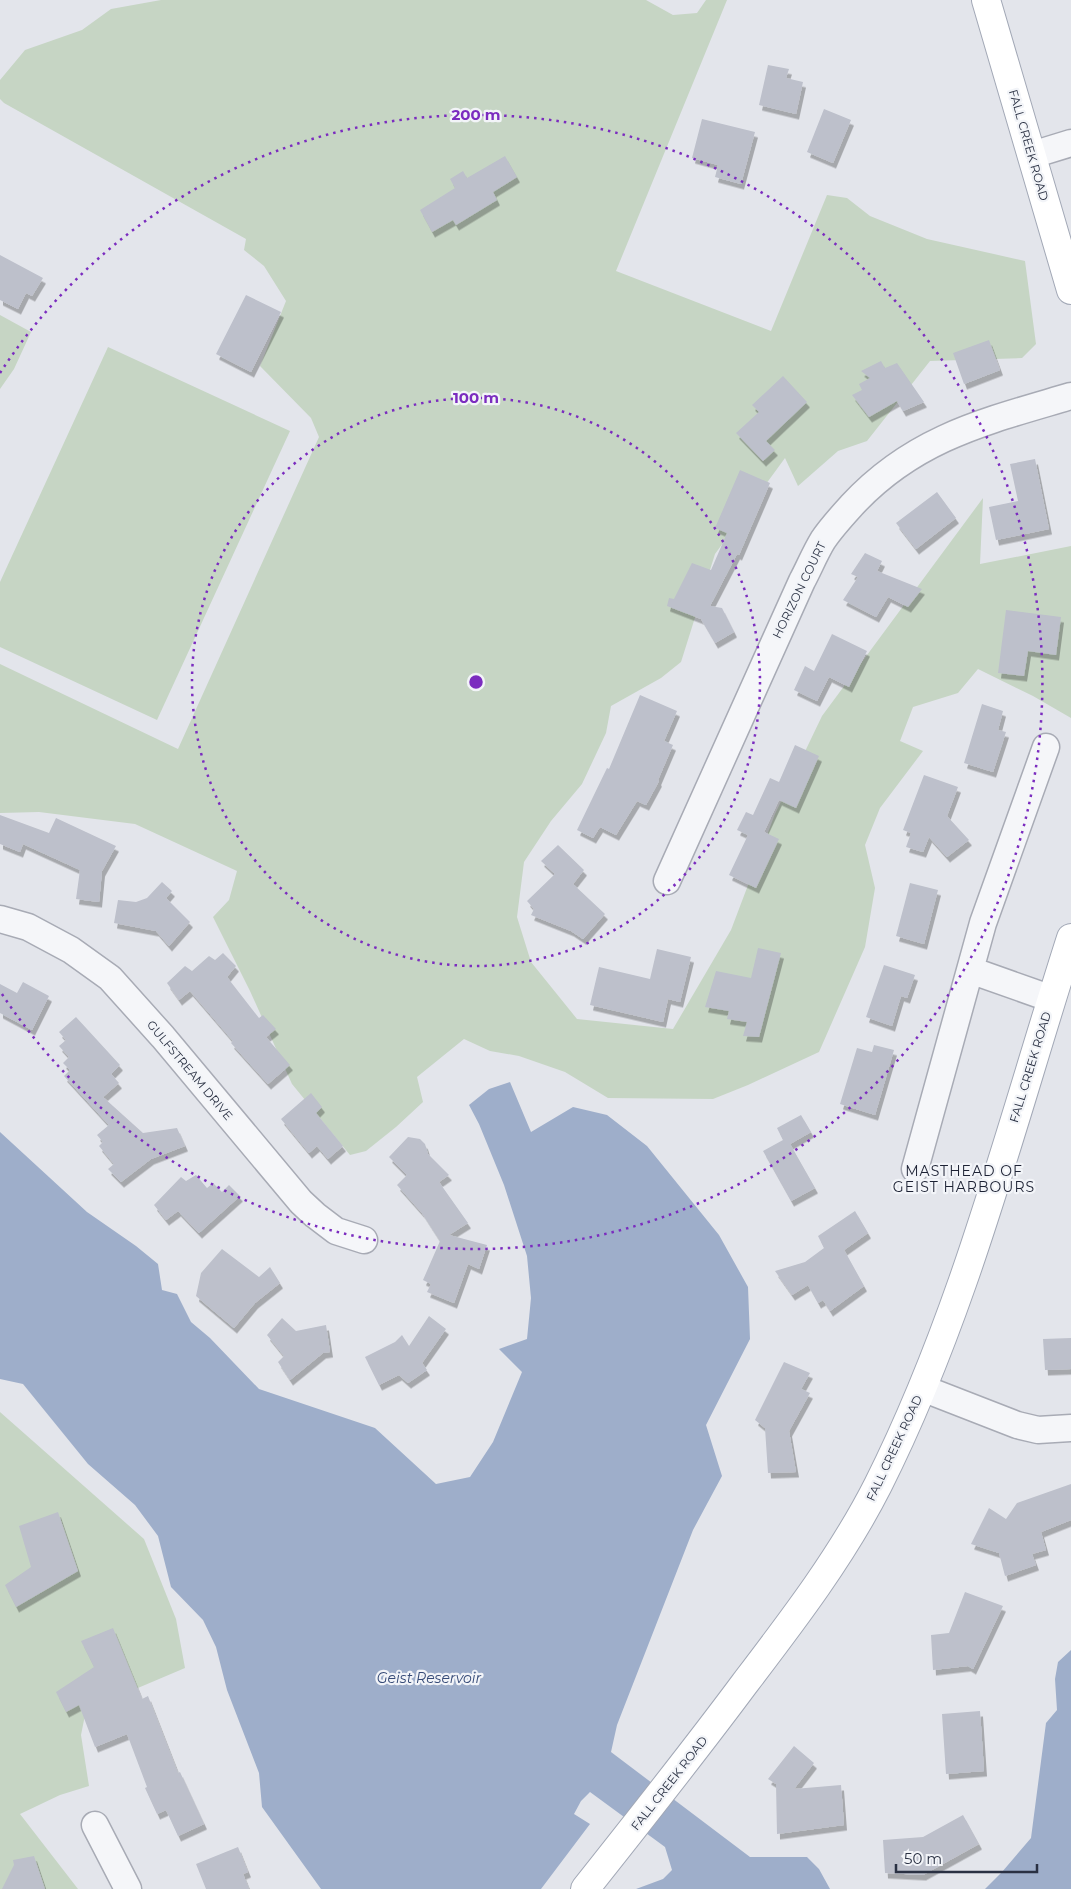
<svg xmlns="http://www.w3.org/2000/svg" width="1071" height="1889" viewBox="0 0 1071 1889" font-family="Montserrat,sans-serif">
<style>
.green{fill:#c6d5c4}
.water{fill:#9eaeca}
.building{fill:#bdc0cb;filter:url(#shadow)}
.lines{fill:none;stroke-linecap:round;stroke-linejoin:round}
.minor-casing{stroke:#a8abb5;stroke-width:29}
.major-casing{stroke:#a2a8b6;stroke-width:30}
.minor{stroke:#f5f6f9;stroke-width:26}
.major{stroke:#fff;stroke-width:28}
.ring{fill:none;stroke:#7b2cbf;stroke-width:2.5;stroke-dasharray:2.5 5}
.labels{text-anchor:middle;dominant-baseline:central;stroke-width:4.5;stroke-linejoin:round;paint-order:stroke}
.street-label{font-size:12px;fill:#2a3143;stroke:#f2f4f8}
.neighbourhood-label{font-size:14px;letter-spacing:1px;fill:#1d2234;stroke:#f2f4f8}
.water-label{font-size:14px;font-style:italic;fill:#354a77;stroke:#f2f4f8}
.centre{fill:#7b2cbf;stroke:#f2f4f8;stroke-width:2.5}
.ring-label{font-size:15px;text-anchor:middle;font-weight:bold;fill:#7b2cbf;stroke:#f2f4f8;stroke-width:4.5;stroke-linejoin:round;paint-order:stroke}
</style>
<defs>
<filter id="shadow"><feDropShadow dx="3" dy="5.5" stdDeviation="0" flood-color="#0004"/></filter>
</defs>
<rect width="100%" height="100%" fill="#e3e5eb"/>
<path class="green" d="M 161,0 L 646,0 L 673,15 L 697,13 L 706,0 L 727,0 L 616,271 L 771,331 L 827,195 L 847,198 L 870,216 L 927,239 L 1025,261 L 1036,344 L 1022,358 L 930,361 L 867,441 L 838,451 L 798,486 L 785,458 L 715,554 L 681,662 L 661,678 L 611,706 L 606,733 L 582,784 L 551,821 L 524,862 L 517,917 L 531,962 L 577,1019 L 673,1029 L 731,930 L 775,814 L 822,716 L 983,498 L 980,564 L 1071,546 L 1071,718 L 1033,696 L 978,669 L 958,693 L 913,707 L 900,741 L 923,751 L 880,808 L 865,845 L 875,888 L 865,947 L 819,1052 L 748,1085 L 713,1099 L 608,1098 L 565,1072 L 519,1056 L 490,1051 L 464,1039 L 417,1077 L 423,1102 L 396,1127 L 366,1151 L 350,1155 L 292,1084 L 250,991 L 213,917 L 229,900 L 237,871 L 135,824 L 39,812 L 0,813 L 0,664 L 178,749 L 319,437 L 311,418 L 260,366 L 286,301 L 264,266 L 244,250 L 246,239 L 4,103 L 0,99 L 0,80 L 25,50 L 82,30 L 111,9 Z
M 0,315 L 31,332 L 14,369 L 0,389 Z
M 108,347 L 290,431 L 157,720 L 0,647 L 0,582 Z
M 0,1412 L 144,1539 L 176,1619 L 185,1668 L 86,1710 L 81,1735 L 89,1786 L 60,1795 L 20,1814 L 78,1889 L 0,1889 Z"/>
<path class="water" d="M 510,1082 L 531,1132 L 573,1107 L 607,1115 L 647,1146 L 719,1235 L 748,1287 L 750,1339 L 706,1425 L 722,1476 L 693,1530 L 617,1725 L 611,1752 L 750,1857 L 807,1857 L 819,1869 L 830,1889 L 636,1889 L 663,1879 L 672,1870 L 665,1847 L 590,1792 L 581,1801 L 574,1814 L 590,1824 L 541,1889 L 321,1889 L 262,1807 L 259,1773 L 227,1690 L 216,1647 L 203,1620 L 171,1587 L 158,1536 L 135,1505 L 88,1464 L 23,1384 L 0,1379 L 0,1132 L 87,1212 L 136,1246 L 158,1264 L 162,1290 L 177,1294 L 191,1322 L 210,1338 L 259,1389 L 375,1428 L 436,1484 L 470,1477 L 493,1442 L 522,1372 L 499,1349 L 527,1339 L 531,1298 L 527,1256 L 504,1185 L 479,1124 L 469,1105 L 489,1089 Z
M 1071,1650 L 1071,1889 L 985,1889 L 1002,1872 L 1031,1838 L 1046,1723 L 1057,1710 L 1055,1679 L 1058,1662 Z"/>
<path class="building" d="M 768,65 L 789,69 L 786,78 L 803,82 L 796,114 L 759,105 Z
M 824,109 L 851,120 L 833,163 L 807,152 Z
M 702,119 L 755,132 L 741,184 L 715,177 L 718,165 L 692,158 Z
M 505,156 L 517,177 L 493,192 L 497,200 L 456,225 L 453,220 L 432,232 L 420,210 L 455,188 L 450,179 L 463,171 L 467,178 Z
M 0,255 L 43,278 L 32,296 L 26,293 L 18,309 L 0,300 Z
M 246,295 L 281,312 L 251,372 L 216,354 Z
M 989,340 L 1000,370 L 964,384 L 953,353 Z
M 881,361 L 885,368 L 897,363 L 924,402 L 903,411 L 897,401 L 869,417 L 852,395 L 862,390 L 859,384 L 870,378 L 861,371 Z
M 783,376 L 807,402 L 766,441 L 775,450 L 763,461 L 736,433 L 759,412 L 752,405 Z
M 1035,459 L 1049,529 L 996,540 L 989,507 L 1018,501 L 1010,464 Z
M 740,470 L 770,483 L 739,555 L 737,554 L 710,606 L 722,608 L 734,632 L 715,643 L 701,619 L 667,606 L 669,598 L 674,599 L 692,563 L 711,570 L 727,533 L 715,528 Z
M 937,492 L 956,518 L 916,549 L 896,523 Z
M 865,553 L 882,561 L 877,571 L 922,589 L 908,607 L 888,597 L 876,617 L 843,600 L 858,577 L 851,574 Z
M 1006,610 L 1061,617 L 1056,655 L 1028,651 L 1024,676 L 998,673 Z
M 832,634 L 867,651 L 849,687 L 829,677 L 817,701 L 794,690 L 805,666 L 814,671 Z
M 640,695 L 677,711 L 664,741 L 673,745 L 658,780 L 659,781 L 646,805 L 637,801 L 616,835 L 600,827 L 593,838 L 577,830 L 607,768 L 609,769 Z
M 982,704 L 1003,711 L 998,730 L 1006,732 L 993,772 L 964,763 Z
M 795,745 L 819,756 L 796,808 L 779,800 L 764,832 L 779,839 L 756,888 L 729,875 L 748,835 L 737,830 L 746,812 L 753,815 L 770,778 L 779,782 Z
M 924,775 L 958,787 L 947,816 L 969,840 L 947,857 L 929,837 L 923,852 L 906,847 L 911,833 L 903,830 Z
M 0,815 L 49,833 L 56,818 L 116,846 L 102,871 L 99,902 L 76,899 L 80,870 L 23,844 L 20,852 L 0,844 Z
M 558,845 L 584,870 L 573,884 L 605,914 L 583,939 L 571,931 L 531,915 L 534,909 L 527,901 L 555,874 L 541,861 Z
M 162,882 L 172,891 L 166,898 L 190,922 L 169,946 L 156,931 L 114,923 L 118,900 L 136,902 L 147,898 Z
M 910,883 L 938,890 L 924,944 L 896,936 Z
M 758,948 L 781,953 L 759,1037 L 743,1036 L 747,1022 L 727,1019 L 729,1011 L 705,1007 L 716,971 L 751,978 Z
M 657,949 L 691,957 L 680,1002 L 668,999 L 663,1022 L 590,1005 L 599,967 L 650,979 Z
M 223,953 L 236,966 L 227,977 L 259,1018 L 263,1015 L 276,1029 L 266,1037 L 290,1065 L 268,1084 L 231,1043 L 233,1041 L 190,991 L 179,1000 L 167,983 L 185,966 L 192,971 L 209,956 L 215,960 Z
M 884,965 L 915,975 L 907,998 L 901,996 L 892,1026 L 866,1017 Z
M 23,982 L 49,996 L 32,1030 L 0,1013 L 0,984 L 17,993 Z
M 76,1017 L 120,1065 L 111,1074 L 119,1083 L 103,1097 L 143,1133 L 177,1128 L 185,1146 L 151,1159 L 121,1182 L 108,1169 L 114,1164 L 99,1146 L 103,1142 L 97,1135 L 109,1125 L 64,1076 L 70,1070 L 63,1063 L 69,1057 L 59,1046 L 66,1040 L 59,1032 Z
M 874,1045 L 894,1050 L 875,1115 L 840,1104 L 857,1048 L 872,1052 Z
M 311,1093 L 322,1107 L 316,1113 L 343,1146 L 328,1159 L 317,1146 L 309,1153 L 281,1119 Z
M 801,1115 L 811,1132 L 790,1144 L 815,1188 L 791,1201 L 763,1151 L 783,1140 L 777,1128 Z
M 408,1137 L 420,1139 L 425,1144 L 428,1154 L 449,1175 L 439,1182 L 468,1223 L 449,1235 L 487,1245 L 479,1269 L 468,1264 L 454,1303 L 427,1292 L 431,1284 L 423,1280 L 440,1241 L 422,1213 L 397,1185 L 407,1175 L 389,1157 Z
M 196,1175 L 207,1188 L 213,1183 L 222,1192 L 229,1185 L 240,1196 L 199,1233 L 178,1211 L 166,1220 L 154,1205 L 181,1177 L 186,1181 Z
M 855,1211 L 868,1233 L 844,1250 L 864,1286 L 830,1311 L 823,1300 L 818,1303 L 808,1285 L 792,1295 L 775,1271 L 805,1262 L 824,1248 L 818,1236 Z
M 222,1249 L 259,1277 L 270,1267 L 280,1283 L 255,1303 L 234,1328 L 196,1296 L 201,1273 Z
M 429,1316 L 446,1329 L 422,1363 L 427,1370 L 408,1383 L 399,1375 L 379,1385 L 365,1357 L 395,1342 L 402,1335 L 409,1346 Z
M 282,1318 L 296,1331 L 326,1325 L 330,1352 L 323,1353 L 290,1380 L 278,1362 L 284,1356 L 267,1335 Z
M 1071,1338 L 1071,1369 L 1045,1370 L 1043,1339 Z
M 784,1362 L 810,1373 L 801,1389 L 810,1393 L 789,1431 L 796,1472 L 768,1473 L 765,1428 L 755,1420 Z
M 1071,1484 L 1071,1520 L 1041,1532 L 1046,1550 L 1032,1554 L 1036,1565 L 1005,1576 L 999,1553 L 971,1544 L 989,1508 L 1006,1519 L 1017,1503 Z
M 58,1512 L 78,1571 L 16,1607 L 5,1585 L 31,1567 L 19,1526 Z
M 965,1592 L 1003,1606 L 973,1669 L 968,1666 L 933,1670 L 931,1635 L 949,1633 Z
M 113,1628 L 142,1699 L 148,1696 L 178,1773 L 180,1772 L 204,1824 L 178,1836 L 166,1810 L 157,1814 L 145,1788 L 147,1787 L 127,1734 L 95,1747 L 79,1705 L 66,1712 L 56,1692 L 94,1667 L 81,1641 Z
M 980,1711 L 984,1771 L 946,1774 L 942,1714 Z
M 794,1746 L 814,1763 L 794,1789 L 841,1785 L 844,1825 L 777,1834 L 776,1784 L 768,1779 Z
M 963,1815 L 979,1844 L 923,1875 L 885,1873 L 883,1840 L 923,1837 Z
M 238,1847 L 248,1872 L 243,1874 L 249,1889 L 206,1889 L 196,1864 Z
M 34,1856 L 45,1889 L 2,1889 L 14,1865 L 13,1860 Z"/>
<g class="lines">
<defs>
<path id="minor" d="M 1032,155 L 1071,143
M 667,881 L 802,581 C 809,568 815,553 823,540 C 831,528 842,516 852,505 C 915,437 987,421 1071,396
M 0,919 L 28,927 L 71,950 L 110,978 L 163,1037 L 301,1202 L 315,1215 L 336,1231 L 364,1240
M 970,970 L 1052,999
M 915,1169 L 983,923 L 1046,747
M 922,1388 L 1017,1425 L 1038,1430 L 1071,1428
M 95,1825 L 128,1889"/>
<path id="major" d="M 986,0 L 1071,290
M 585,1889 C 639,1821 693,1753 745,1683 C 793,1620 842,1556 878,1485 C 965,1312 1012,1121 1071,938"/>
</defs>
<use href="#minor" class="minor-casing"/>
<use href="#major" class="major-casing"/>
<use href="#minor" class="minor"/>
<use href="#major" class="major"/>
</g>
<g class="ring">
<circle cx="476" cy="682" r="284"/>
<path d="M0 373A567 567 0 1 1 0 991"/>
</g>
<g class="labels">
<g class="street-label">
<text transform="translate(1029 145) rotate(74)">FALL CREEK ROAD</text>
<text transform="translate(799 590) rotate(-64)">HORIZON COURT</text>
<text transform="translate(1030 1067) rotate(-73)">FALL CREEK ROAD</text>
<text transform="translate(190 1070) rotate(50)">GULFSTREAM DRIVE</text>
<text transform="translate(894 1448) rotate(-65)">FALL CREEK ROAD</text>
<text transform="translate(669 1783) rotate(-52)">FALL CREEK ROAD</text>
</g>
<g class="neighbourhood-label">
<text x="964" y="1171">MASTHEAD OF<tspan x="964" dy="16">GEIST HARBOURS</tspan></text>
</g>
<g class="water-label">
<text x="429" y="1678">Geist Reservoir</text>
</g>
</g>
<circle cx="476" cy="682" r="8" class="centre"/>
<g class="ring-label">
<text x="476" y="120">200 m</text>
<text x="476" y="403">100 m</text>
</g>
<path d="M896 1864v8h141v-8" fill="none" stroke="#2a3143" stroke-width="2.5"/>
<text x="904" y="1864" font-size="15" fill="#2a3143" stroke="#f2f4f8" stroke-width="4" paint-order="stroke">50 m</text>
</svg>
